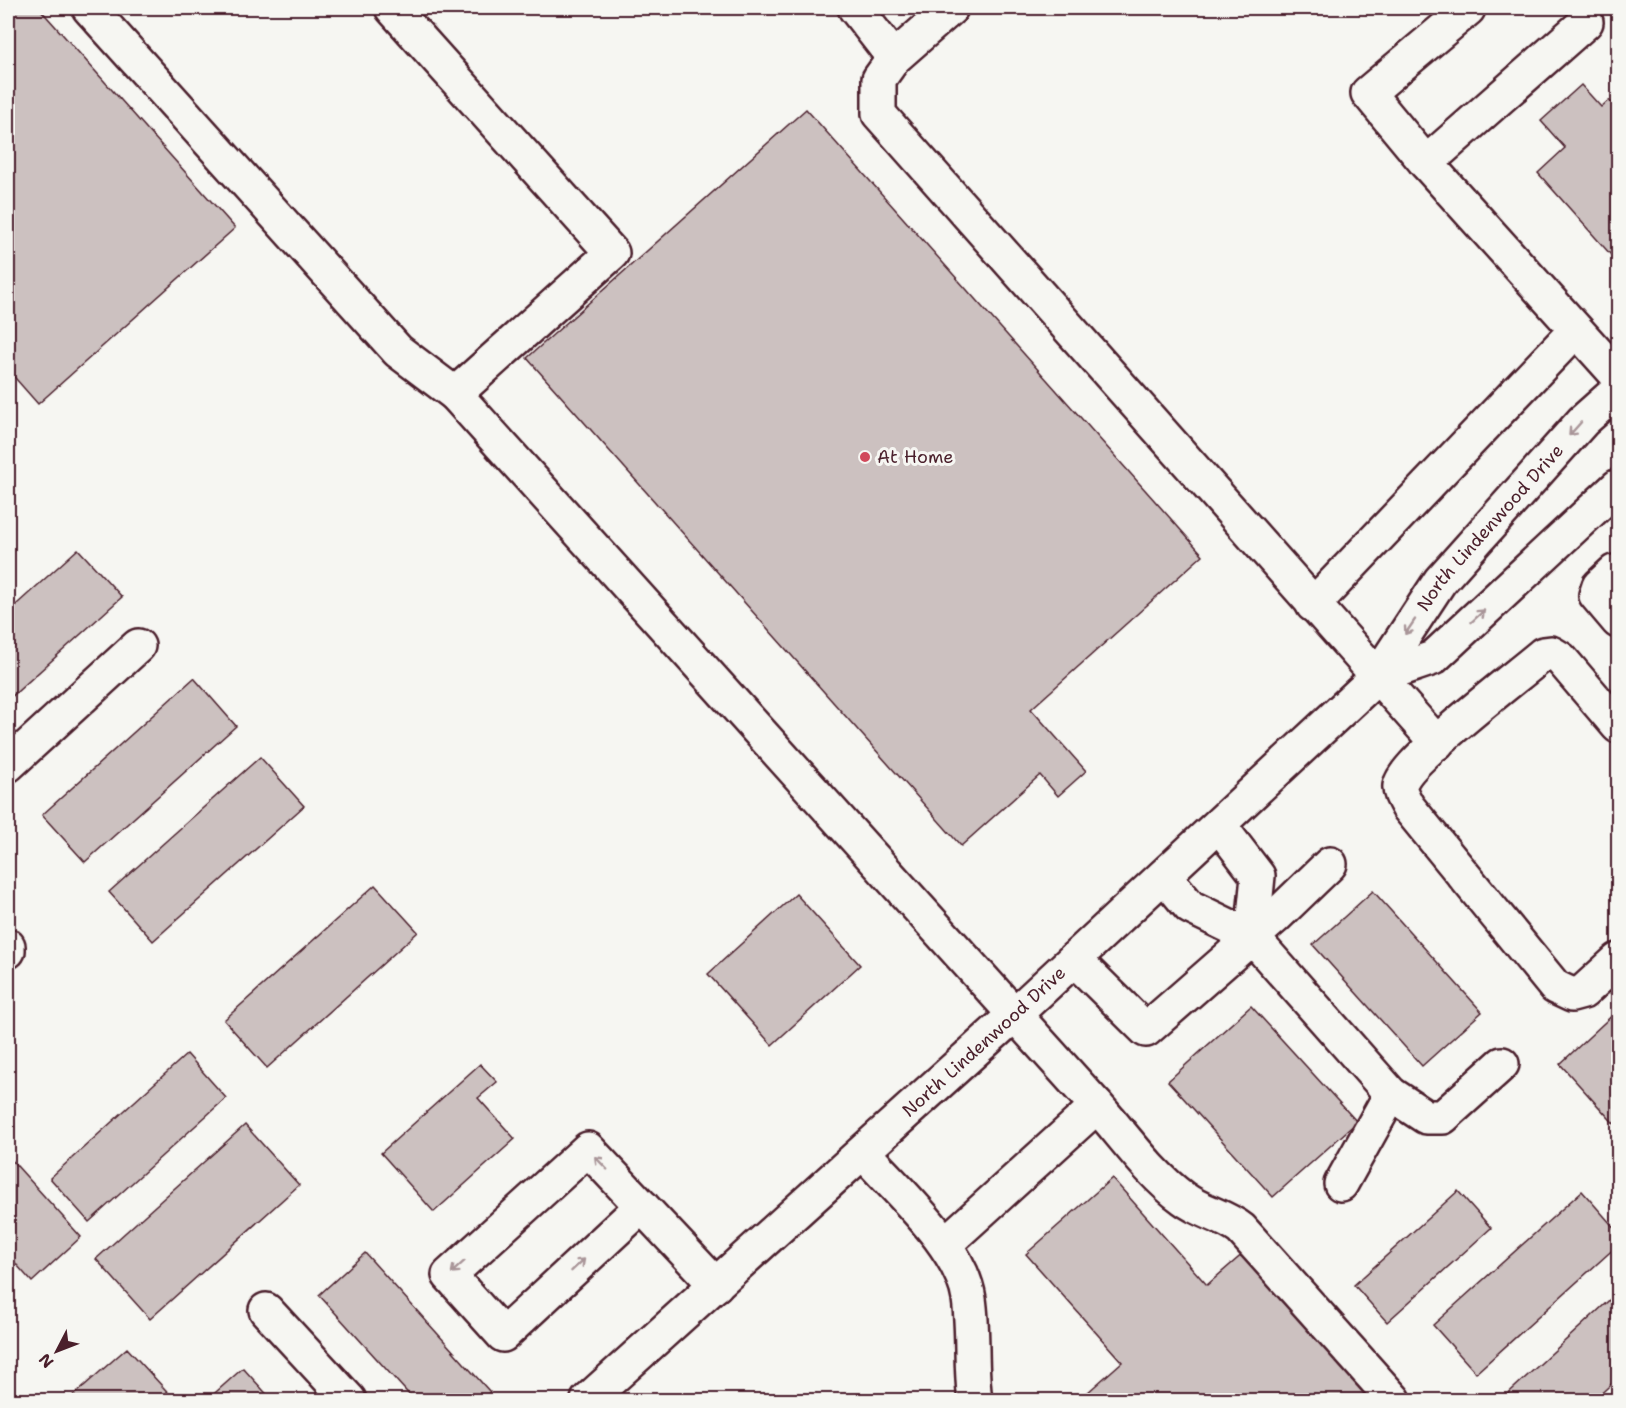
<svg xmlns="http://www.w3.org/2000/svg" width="1626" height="1408" viewBox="0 0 1626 1408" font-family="'Shantell Sans',sans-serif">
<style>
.building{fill:#ccc1c0;stroke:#4a1f2b;stroke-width:1.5}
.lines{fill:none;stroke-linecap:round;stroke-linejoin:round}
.minor-casing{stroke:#4a1f2b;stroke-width:38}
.minor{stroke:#f6f6f2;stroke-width:33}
.oneway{stroke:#a99598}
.poi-dot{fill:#d1495b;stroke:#f6f6f2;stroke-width:2}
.labels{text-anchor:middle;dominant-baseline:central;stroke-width:6;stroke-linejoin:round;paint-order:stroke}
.poi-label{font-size:18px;fill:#4a1f2b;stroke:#f6f6f2;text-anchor:start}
.street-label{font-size:18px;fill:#4a1f2b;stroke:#f6f6f2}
</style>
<rect width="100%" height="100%" fill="#f6f6f2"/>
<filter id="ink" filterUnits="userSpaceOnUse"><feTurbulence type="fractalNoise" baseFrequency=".0167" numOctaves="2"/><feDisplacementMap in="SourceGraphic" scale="12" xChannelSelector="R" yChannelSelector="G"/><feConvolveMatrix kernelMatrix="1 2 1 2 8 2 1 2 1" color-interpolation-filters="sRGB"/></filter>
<g filter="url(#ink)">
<path class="building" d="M 8,8 L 39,8 L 235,228 L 38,404 L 8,370 Z
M 1581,85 L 1601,107 L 1609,100 L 1618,110 L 1618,249 L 1611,255 L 1538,173 L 1565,148 L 1541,121 Z
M 806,109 L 1203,555 L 1031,709 L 1086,771 L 1058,796 L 1040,775 L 961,846 L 527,358 Z
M 78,549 L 122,597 L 8,700 L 8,612 Z
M 194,678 L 236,726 L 85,862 L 42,815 Z
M 260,757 L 304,806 L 153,941 L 109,892 Z
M 375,885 L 418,932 L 267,1068 L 224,1020 Z
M 1373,891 L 1482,1012 L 1422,1066 L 1313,945 Z
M 796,894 L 860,965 L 772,1045 L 708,974 Z
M 1251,1006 L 1357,1122 L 1273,1197 L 1168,1081 Z
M 1618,1010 L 1618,1128 L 1560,1064 Z
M 187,1054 L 226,1098 L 89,1222 L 50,1178 Z
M 480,1064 L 497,1082 L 478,1098 L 515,1139 L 434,1212 L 381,1153 Z
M 245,1125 L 299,1185 L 150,1319 L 96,1259 Z
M 8,1156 L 81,1237 L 32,1282 L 8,1255 Z
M 1112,1178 L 1207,1285 L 1245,1252 L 1377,1400 L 1093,1400 L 1087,1393 L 1122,1362 L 1026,1254 Z
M 1458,1191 L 1491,1228 L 1387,1322 L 1354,1285 Z
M 1582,1191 L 1618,1232 L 1618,1245 L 1476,1373 L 1433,1325 Z
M 365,1253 L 490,1392 L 481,1400 L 414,1400 L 319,1295 Z
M 1618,1292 L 1618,1378 L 1594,1400 L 1501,1400 Z
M 127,1348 L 175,1400 L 68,1400 Z
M 243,1368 L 272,1400 L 207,1400 Z"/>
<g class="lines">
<defs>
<g id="minor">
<path d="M 89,8 L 398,351 L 455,394"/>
<path d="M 392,8 L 612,253 L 455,394 L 1097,1106 L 945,1244"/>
<path d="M 855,8 L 894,58 L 879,79 L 879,114 L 1437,743"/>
<path d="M 1466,8 L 1468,9 L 1368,93 L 1426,163 L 1618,376"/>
<path d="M 894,58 L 951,8"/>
<path d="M 1426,163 L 1586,22"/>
<path d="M 1618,572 L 1614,572 L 1599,586 L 1596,595 L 1618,621"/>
<path d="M 1313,605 L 1575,331"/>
<path d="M 1377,677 L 1433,658 L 1618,486"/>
<path d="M 1618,726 L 1561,659 L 1551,653 L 1543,654 C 1519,675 1404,761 1400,786 C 1399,792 1405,801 1408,807 L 1555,987 L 1572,995 L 1583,992 L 1618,960"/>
<path d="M 8,765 L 138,646"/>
<path d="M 1164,876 L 1190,907 L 1252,937 L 1258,876 L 1219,825"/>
<path d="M 1252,937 L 1391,1094 L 1426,1117 L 1443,1117 L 1502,1064"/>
<path d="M 8,946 L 8,951"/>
<path d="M 1074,959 L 1146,1030 L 1274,918 L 1330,864"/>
<path d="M 1097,1106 C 1124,1136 1150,1174 1183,1198 C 1201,1212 1223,1215 1241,1229 L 1394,1400"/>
<path d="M 863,1152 C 898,1192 961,1246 969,1299 C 974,1333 970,1367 975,1400"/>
<path d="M 1341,1184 L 1391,1094"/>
<path d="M 642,1206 L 503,1335 L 449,1275 L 588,1149 L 716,1285"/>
<path d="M 266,1310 L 349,1400"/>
<path id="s1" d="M 588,1400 L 1014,1015 L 1377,677 L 1440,581 L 1583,421 L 1618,390"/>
</g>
</defs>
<use href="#minor" class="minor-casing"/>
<use href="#minor" class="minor"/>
</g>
<defs><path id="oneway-shaft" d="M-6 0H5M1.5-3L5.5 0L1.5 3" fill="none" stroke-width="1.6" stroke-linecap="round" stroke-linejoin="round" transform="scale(1.5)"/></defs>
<g class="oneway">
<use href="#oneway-shaft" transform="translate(1575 429) rotate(132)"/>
<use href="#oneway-shaft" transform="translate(1478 616) rotate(-43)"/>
<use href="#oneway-shaft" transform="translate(1410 627) rotate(124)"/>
<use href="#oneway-shaft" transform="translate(601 1163) rotate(-134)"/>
<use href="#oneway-shaft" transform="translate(578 1265) rotate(-43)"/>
<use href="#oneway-shaft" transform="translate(458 1267) rotate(138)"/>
</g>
</g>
<circle class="poi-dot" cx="865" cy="457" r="6"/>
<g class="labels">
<g class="poi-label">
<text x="877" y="457">At Home</text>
</g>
<g class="street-label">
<text stroke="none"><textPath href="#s1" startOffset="1258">North Lindenwood Drive</textPath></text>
<text stroke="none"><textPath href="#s1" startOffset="534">North Lindenwood Drive</textPath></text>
</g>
</g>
<rect width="1626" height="1408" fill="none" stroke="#f6f6f2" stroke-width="30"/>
<rect x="15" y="15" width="1596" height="1378" fill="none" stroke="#4a1f2b" stroke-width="2" filter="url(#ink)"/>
<g transform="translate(57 1351) rotate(228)" stroke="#f6f6f2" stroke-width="4.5" paint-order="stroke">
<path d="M0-4.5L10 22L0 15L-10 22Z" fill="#4a1f2b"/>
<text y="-9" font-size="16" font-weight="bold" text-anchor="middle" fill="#4a1f2b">N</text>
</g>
</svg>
